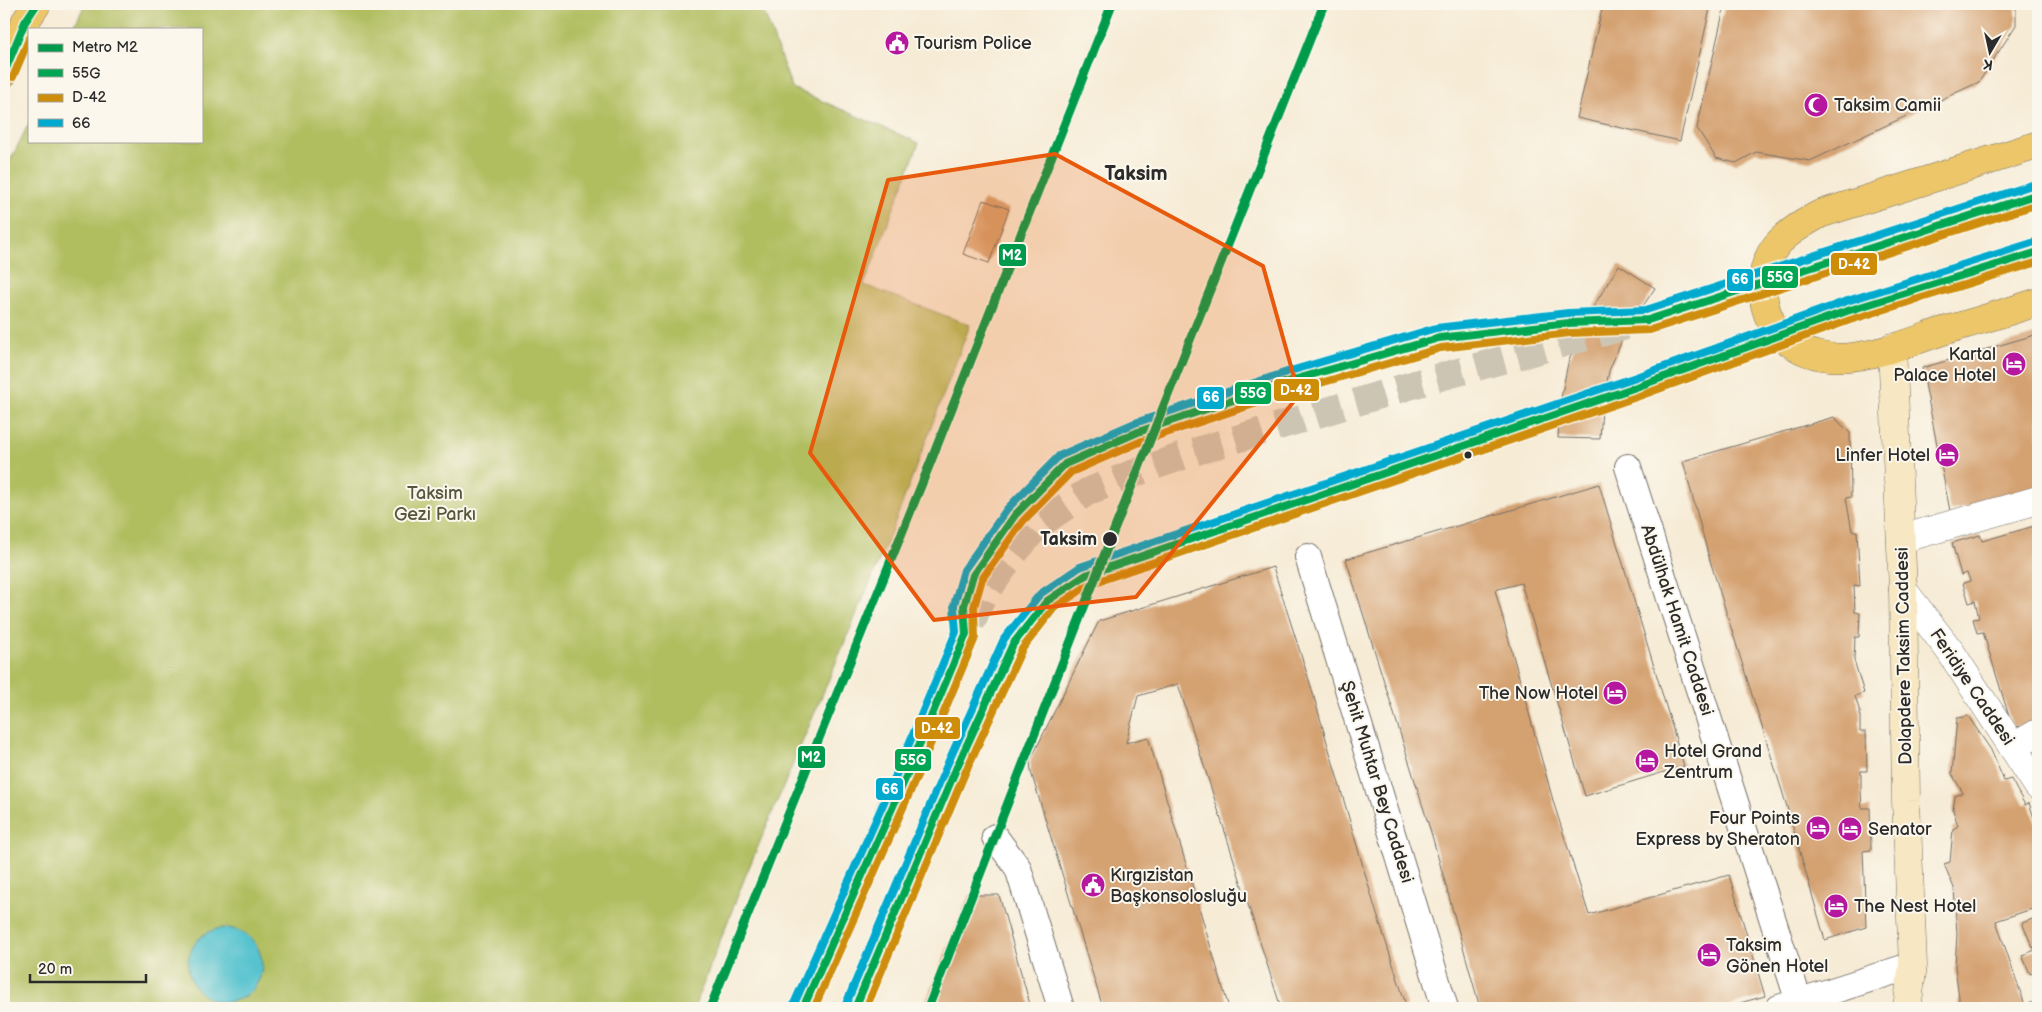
<svg xmlns="http://www.w3.org/2000/svg" width="2042" height="1012" viewBox="0 0 2042 1012" font-family="'Balsamiq Sans',sans-serif">
<style>
.green{fill:#b1be60;stroke:#6e7446}
.water{fill:#57c3cf;stroke:#41777d}
.building{fill:#d4a171}
.lines{fill:none;stroke-linecap:round;stroke-linejoin:round}
.primary-tunnel{stroke:#cdc5b3;stroke-width:28;stroke-dasharray:28 14;stroke-linecap:butt}
.pedestrian-casing{stroke:#726e66;stroke-width:28}
.minor-casing{stroke:#726e66;stroke-width:29}
.tertiary-casing{stroke:#726e66;stroke-width:29}
.secondary-casing{stroke:#726e66;stroke-width:29}
.primary-casing{stroke:#726e66;stroke-width:29}
.pedestrian{stroke:#fff;stroke-width:26}
.minor{stroke:#fff;stroke-width:28}
.tertiary{stroke:#fff;stroke-width:28}
.secondary{stroke:#f7e8c3;stroke-width:28}
.primary{stroke:#ecc669;stroke-width:28}
.bus-1-casing{stroke:#fbf7ec;stroke-width:11}
.bus-2-casing{stroke:#fbf7ec;stroke-width:11}
.bus-3-casing{stroke:#fbf7ec;stroke-width:11}
.bus-1{stroke:#00a651;stroke-width:8}
.bus-2{stroke:#ce8d09;stroke-width:8}
.bus-3{stroke:#00a9ce;stroke-width:8}
.metro-1-casing{stroke:#fbf7ec;stroke-width:12}
.metro-1{stroke:#009a4c;stroke-width:9}
.marked{fill:#e8590c;fill-opacity:0.2;stroke:#e8590c;stroke-width:4;stroke-linejoin:round}
.bus-dot{fill:#2b2b2b;stroke:#fbf7ec;stroke-width:2}
.labels{text-anchor:middle;dominant-baseline:central;stroke-width:4;stroke-linejoin:round;paint-order:stroke}
.poi-label{font-size:18px;fill:#2b2b2b;stroke:#fbf7ec;text-anchor:start}
.park-label{font-size:18px;fill:#53573b;stroke:#fbf7ec}
.stop-label{font-size:18px;font-weight:bold;fill:#2b2b2b;stroke:#fbf7ec;text-anchor:end}
.street-label{font-size:18px;fill:#2b2b2b;stroke:#fbf7ec}
.quarter-label{font-size:20px;font-weight:bold;fill:#2b2b2b;stroke:#fbf7ec}
.line-badge{stroke:#fbf7ec;stroke-width:2}
.badge-label{font-size:14px;text-anchor:middle;font-weight:bold;fill:#fff}
</style>
<rect width="100%" height="100%" fill="#fbf7ec"/>
<filter id="ink" filterUnits="userSpaceOnUse"><feTurbulence type="fractalNoise" baseFrequency=".02" numOctaves="2"/><feDisplacementMap in="SourceGraphic" scale="10" xChannelSelector="R" yChannelSelector="G"/><feConvolveMatrix kernelMatrix="1 2 1 2 8 2 1 2 1" color-interpolation-filters="sRGB"/></filter>
<filter id="wash" filterUnits="userSpaceOnUse"><feTurbulence type="fractalNoise" baseFrequency=".0096" numOctaves="4" result="noise"/><feDisplacementMap in="SourceGraphic" scale="20" xChannelSelector="R" yChannelSelector="G"/><feGaussianBlur stdDeviation="1.12" result="paint"/><feColorMatrix in="noise" values="0 0 0 0 0 0 0 0 0 0 0 0 0 0 0 0 0 1.4 0 .05"/><feComposite in="paint" operator="in"/></filter>
<g filter="url(#wash)">
<rect width="100%" height="100%" fill="#f6ebd5"/>
<path class="green" d="M 85,4 L 761,4 L 792,88 L 919,143 L 864,285 L 970,325 L 890,535 L 745,877 L 694,1008 L 4,1008 L 4,173 L 29,123 L 29,141 L 201,141 L 201,29 L 73,29 Z"/>
<path class="water" d="M188 965a37 37 0 1 1 74 0a37 37 0 1 1-74 0Z"/>
<g id="blocks">
<path class="building" d="M 1603,4 L 1711,4 L 1680,141 L 1577,118 Z
M 1725,4 L 2016,4 L 2016,25 L 1979,82 L 1810,161 L 1756,152 L 1736,163 L 1716,158 L 1697,128 Z
M 983,200 L 1009,209 L 989,263 L 963,254 Z
M 1619,265 L 1655,288 L 1625,333 L 1609,371 L 1602,409 L 1600,439 L 1558,438 L 1560,403 L 1568,363 L 1587,317 Z
M 2038,334 L 2038,488 L 1950,511 L 1922,368 Z
M 1834,417 L 1850,433 L 1851,497 L 1846,498 L 1852,531 L 1857,531 L 1860,586 L 1854,585 L 1855,612 L 1860,613 L 1859,637 L 1855,637 L 1854,660 L 1864,693 L 1855,696 L 1860,712 L 1860,732 L 1866,732 L 1867,771 L 1861,771 L 1861,791 L 1862,808 L 1870,808 L 1871,850 L 1863,851 L 1866,927 L 1825,940 L 1788,810 L 1708,554 L 1683,461 Z
M 1599,484 L 1684,766 L 1585,796 L 1521,583 L 1495,590 L 1554,804 L 1589,915 L 1729,875 L 1765,996 L 1722,1008 L 1480,1008 L 1433,839 L 1346,559 Z
M 2038,525 L 2038,712 L 2035,713 L 2038,721 L 2025,727 L 2012,726 L 1983,632 L 1977,633 L 1973,619 L 1979,618 L 1975,601 L 1969,603 L 1963,583 L 1970,581 L 1967,573 L 1961,575 L 1952,543 L 1980,535 L 1982,541 Z
M 1273,567 L 1309,680 L 1375,908 L 1407,1008 L 1281,1008 L 1178,684 L 1138,696 L 1126,743 L 1148,737 L 1229,1008 L 1103,1008 L 1031,772 L 1030,761 L 1099,621 Z
M 1968,716 L 1991,750 L 2004,781 L 2011,779 L 2025,805 L 2029,803 L 2038,830 L 2038,907 L 1996,921 L 2025,1005 L 2036,1001 L 2038,1008 L 1958,1008 L 1959,997 L 1955,967 L 1957,934 L 1954,888 L 1944,864 L 1950,862 L 1953,829 L 1958,826 L 1953,810 L 1955,796 L 1963,793 L 1952,774 L 1957,718 Z
M 969,895 L 999,895 L 1031,1008 L 923,1008 Z
M 2038,917 L 2038,945 L 2033,948 L 2022,923 Z
M 2038,949 L 2038,971 L 2030,974 L 2022,955 Z"/>
</g>
</g>
<g filter="url(#ink)">
<use href="#blocks" fill-opacity="0" stroke="#726e66" stroke-width="1"/>
<g class="lines">
<path class="primary-tunnel" d="M 965,617 L 964,606 L 973,575 L 1015,515 L 1065,464 L 1138,432 L 1290,381 L 1439,338 L 1569,323 L 1602,322
M 803,1008 L 982,598 L 1012,556 L 1037,526 L 1087,492 L 1129,475 L 1194,452 L 1422,382 L 1648,320 L 1827,262
M 855,1008 L 956,769 L 1013,644 L 1047,601 L 1086,575 L 1206,535 L 1639,386 L 1847,311"/>
<defs>
<path id="pedestrian" d="M 1628,467 L 1799,1002
M 1308,557 L 1445,1008
M 995,837 L 1018,868 L 1061,1008
M 1779,1008 L 1913,965"/>
<path id="minor" d="M 1901,539 L 2038,500
M 2013,747 L 2038,733"/>
<path id="tertiary" d="M 1903,590 L 1950,651 L 2038,786"/>
<path id="secondary" d="M 1892,347 L 1903,590 L 1906,801 L 1913,965 L 1907,1008"/>
<path id="primary" d="M 4,73 L 25,22 L 37,4
M 2038,145 L 1820,214 C 1789,231 1762,247 1763,287 C 1763,306 1769,324 1784,338 C 1828,378 1895,347 1943,331 C 1975,322 2007,312 2038,302
M 1827,262 L 2038,194
M 1847,311 L 2038,252"/>
</defs>
<use href="#pedestrian" class="pedestrian-casing"/>
<use href="#minor" class="minor-casing"/>
<use href="#tertiary" class="tertiary-casing"/>
<use href="#secondary" class="secondary-casing"/>
<use href="#primary" class="primary-casing"/>
<use href="#pedestrian" class="pedestrian"/>
<use href="#minor" class="minor"/>
<use href="#tertiary" class="tertiary"/>
<use href="#secondary" class="secondary"/>
<use href="#primary" class="primary"/>
<defs>
<path id="bus-1" d="M 4,73 L 25,22 L 37,4
M 803,1008 L 905,779 L 966,634 L 964,606 L 973,575 L 1015,515 L 1065,464 L 1138,432 L 1290,381 L 1439,338 L 1569,323 L 1648,320 L 2038,194
M 855,1008 L 956,769 L 1013,644 L 1047,601 L 1086,575 L 1639,386 L 1847,311 L 2038,252"/>
<path id="bus-2" d="M 13,77 L 29,39
M 814,1008 L 914,783 L 975,638 L 974,607 L 982,579 L 1023,521 L 1071,472 L 1142,441 L 1293,391 L 1441,348 L 1570,333 L 1650,330 L 2038,204
M 866,1008 L 965,773 L 1022,649 L 1054,608 L 1090,584 L 1642,395 L 1850,320 L 2038,262"/>
<path id="bus-3" d="M 794,1004 L 896,775 L 956,632 L 954,605 L 964,570 L 1007,509 L 1059,456 L 1135,423 L 1287,372 L 1436,328 L 1568,313 L 1646,310 L 2035,184
M 846,1004 L 947,765 L 1004,639 L 1040,594 L 1080,567 L 1636,377 L 1844,302 L 2035,242"/>
</defs>
<use href="#bus-1" class="bus-1-casing"/>
<use href="#bus-2" class="bus-2-casing"/>
<use href="#bus-3" class="bus-3-casing"/>
<use href="#bus-1" class="bus-1"/>
<use href="#bus-2" class="bus-2"/>
<use href="#bus-3" class="bus-3"/>
<defs>
<path id="metro-1" d="M 710,1008 L 929,466 L 1112,4
M 928,1008 L 1109,543 L 1324,4"/>
</defs>
<use href="#metro-1" class="metro-1-casing"/>
<use href="#metro-1" class="metro-1"/>
</g>
</g>
<path class="marked" d="M 1055,154 L 1263,266 L 1299,395 L 1136,597 L 934,620 L 810,453 L 888,180 Z"/>
<defs>
<symbol id="civic-disc" viewBox="-11 -11 22 22"><circle r="9.5" fill="#b5179e" stroke="#fbf7ec"/><path d="M-.6-6.5H3V-4.5H.6V-3L4-1V1h2V6H-6V1h2V-1L-.6-3ZM-1.2 2.5V6h2.4V2.5Z" fill="#fff"/></symbol>
<symbol id="mosque-disc" viewBox="-11 -11 22 22"><circle r="9.5" fill="#b5179e" stroke="#fbf7ec"/><path d="M3.5-4.9A6 6 0 1 0 3.5 4.9A5 5 0 1 1 3.5-4.9Z" fill="#fff"/></symbol>
<symbol id="hotel-disc" viewBox="-11 -11 22 22"><circle r="9.5" fill="#b5179e" stroke="#fbf7ec"/><path d="M-6-4.5h1.5V1H6V5H4.5V3h-9V5H-6ZM-4 0a1.8 1.8 0 1 1 3.6 0ZM.5 0V-2.5h3Q6-2.5 6 0Z" fill="#fff"/></symbol>
</defs>
<g fill-rule="evenodd">
<use href="#civic-disc" x="883" y="29" width="28" height="28"/>
<use href="#mosque-disc" x="1802" y="91" width="28" height="28"/>
<use href="#hotel-disc" x="2000" y="350" width="28" height="28"/>
<use href="#hotel-disc" x="1933" y="441" width="28" height="28"/>
<use href="#hotel-disc" x="1601" y="679" width="28" height="28"/>
<use href="#hotel-disc" x="1633" y="747" width="28" height="28"/>
<use href="#hotel-disc" x="1804" y="814" width="28" height="28"/>
<use href="#hotel-disc" x="1836" y="815" width="28" height="28"/>
<use href="#civic-disc" x="1079" y="871" width="28" height="28"/>
<use href="#hotel-disc" x="1822" y="892" width="28" height="28"/>
<use href="#hotel-disc" x="1695" y="941" width="28" height="28"/>
</g>
<g class="bus-dot">
<circle cx="1468" cy="455" r="4.5"/>
<circle cx="1110" cy="539" r="8"/>
</g>
<g class="labels">
<g class="poi-label">
<text x="914" y="43">Tourism Police</text>
<text x="1834" y="105">Taksim Camii</text>
<text x="1996" y="354" text-anchor="end">Kartal<tspan x="1996" dy="21">Palace Hotel</tspan></text>
<text x="1930" y="455" text-anchor="end">Linfer Hotel</text>
<text x="1598" y="693" text-anchor="end">The Now Hotel</text>
<text x="1664" y="751">Hotel Grand<tspan x="1664" dy="21">Zentrum</tspan></text>
<text x="1800" y="818" text-anchor="end">Four Points<tspan x="1800" dy="21">Express by Sheraton</tspan></text>
<text x="1868" y="829">Senator</text>
<text x="1110" y="875">Kırgızistan<tspan x="1110" dy="21">Başkonsolosluğu</tspan></text>
<text x="1854" y="906">The Nest Hotel</text>
<text x="1726" y="945">Taksim<tspan x="1726" dy="21">Gönen Hotel</tspan></text>
</g>
<g class="park-label">
<text x="435" y="493">Taksim<tspan x="435" dy="21">Gezi Parkı</tspan></text>
</g>
<g class="stop-label">
<text x="1097" y="539">Taksim</text>
</g>
<g class="street-label">
<text transform="translate(1677 620) rotate(72)">Abdülhak Hamit Caddesi</text>
<text transform="translate(1904 656) rotate(-91)">Dolapdere Taksim Caddesi</text>
<text transform="translate(1972 687) rotate(56)">Feridiye Caddesi</text>
<text transform="translate(1377 782) rotate(73)">Şehit Muhtar Bey Caddesi</text>
</g>
<g class="quarter-label">
<text x="1136" y="174">Taksim</text>
</g>
</g>
<g class="line-badge">
<rect x="998" y="243" width="29" height="24" rx="5" fill="#009a4c"/>
<rect x="1830" y="252" width="48" height="24" rx="5" fill="#ce8d09"/>
<rect x="1761" y="265" width="38" height="24" rx="5" fill="#00a651"/>
<rect x="1726" y="268" width="28" height="24" rx="5" fill="#00a9ce"/>
<rect x="1273" y="378" width="47" height="24" rx="5" fill="#ce8d09"/>
<rect x="1234" y="381" width="38" height="24" rx="5" fill="#00a651"/>
<rect x="1196" y="386" width="29" height="24" rx="5" fill="#00a9ce"/>
<rect x="914" y="716" width="47" height="24" rx="5" fill="#ce8d09"/>
<rect x="797" y="745" width="29" height="24" rx="5" fill="#009a4c"/>
<rect x="894" y="748" width="38" height="24" rx="5" fill="#00a651"/>
<rect x="875" y="777" width="29" height="24" rx="5" fill="#00a9ce"/>
</g>
<g class="badge-label">
<text x="1012" y="260">M2</text>
<text x="1854" y="269">D-42</text>
<text x="1780" y="282">55G</text>
<text x="1740" y="284">66</text>
<text x="1296" y="395">D-42</text>
<text x="1253" y="398">55G</text>
<text x="1211" y="402">66</text>
<text x="937" y="733">D-42</text>
<text x="811" y="762">M2</text>
<text x="913" y="765">55G</text>
<text x="890" y="794">66</text>
</g>
<rect width="2042" height="1012" fill="none" stroke="#fbf7ec" stroke-width="20"/>
<rect x="28" y="28" width="175" height="115" fill="#fbf7ec" stroke="#a8a59f"/>
<rect x="38" y="44" width="25" height="8" fill="#009a4c" stroke="#a8a59f"/>
<text x="72" y="52" font-size="15" fill="#2b2b2b">Metro M2</text>
<rect x="38" y="69" width="25" height="8" fill="#00a651" stroke="#a8a59f"/>
<text x="72" y="78" font-size="15" fill="#2b2b2b">55G</text>
<rect x="38" y="94" width="25" height="8" fill="#ce8d09" stroke="#a8a59f"/>
<text x="72" y="102" font-size="15" fill="#2b2b2b">D-42</text>
<rect x="38" y="119" width="25" height="8" fill="#00a9ce" stroke="#a8a59f"/>
<text x="72" y="128" font-size="15" fill="#2b2b2b">66</text>
<g transform="translate(1990 52) rotate(189)" stroke="#fbf7ec" stroke-width="4" paint-order="stroke">
<path d="M0-4L9 19L0 12L-9 19Z" fill="#2b2b2b"/>
<text y="-8" font-size="14" font-weight="bold" text-anchor="middle" fill="#2b2b2b">K</text>
</g>
<path d="M30 974v8h116v-8" fill="none" stroke="#2b2b2b" stroke-width="2.5"/>
<text x="38" y="974" font-size="15" fill="#2b2b2b" stroke="#fbf7ec" stroke-width="4" paint-order="stroke">20 m</text>
</svg>
